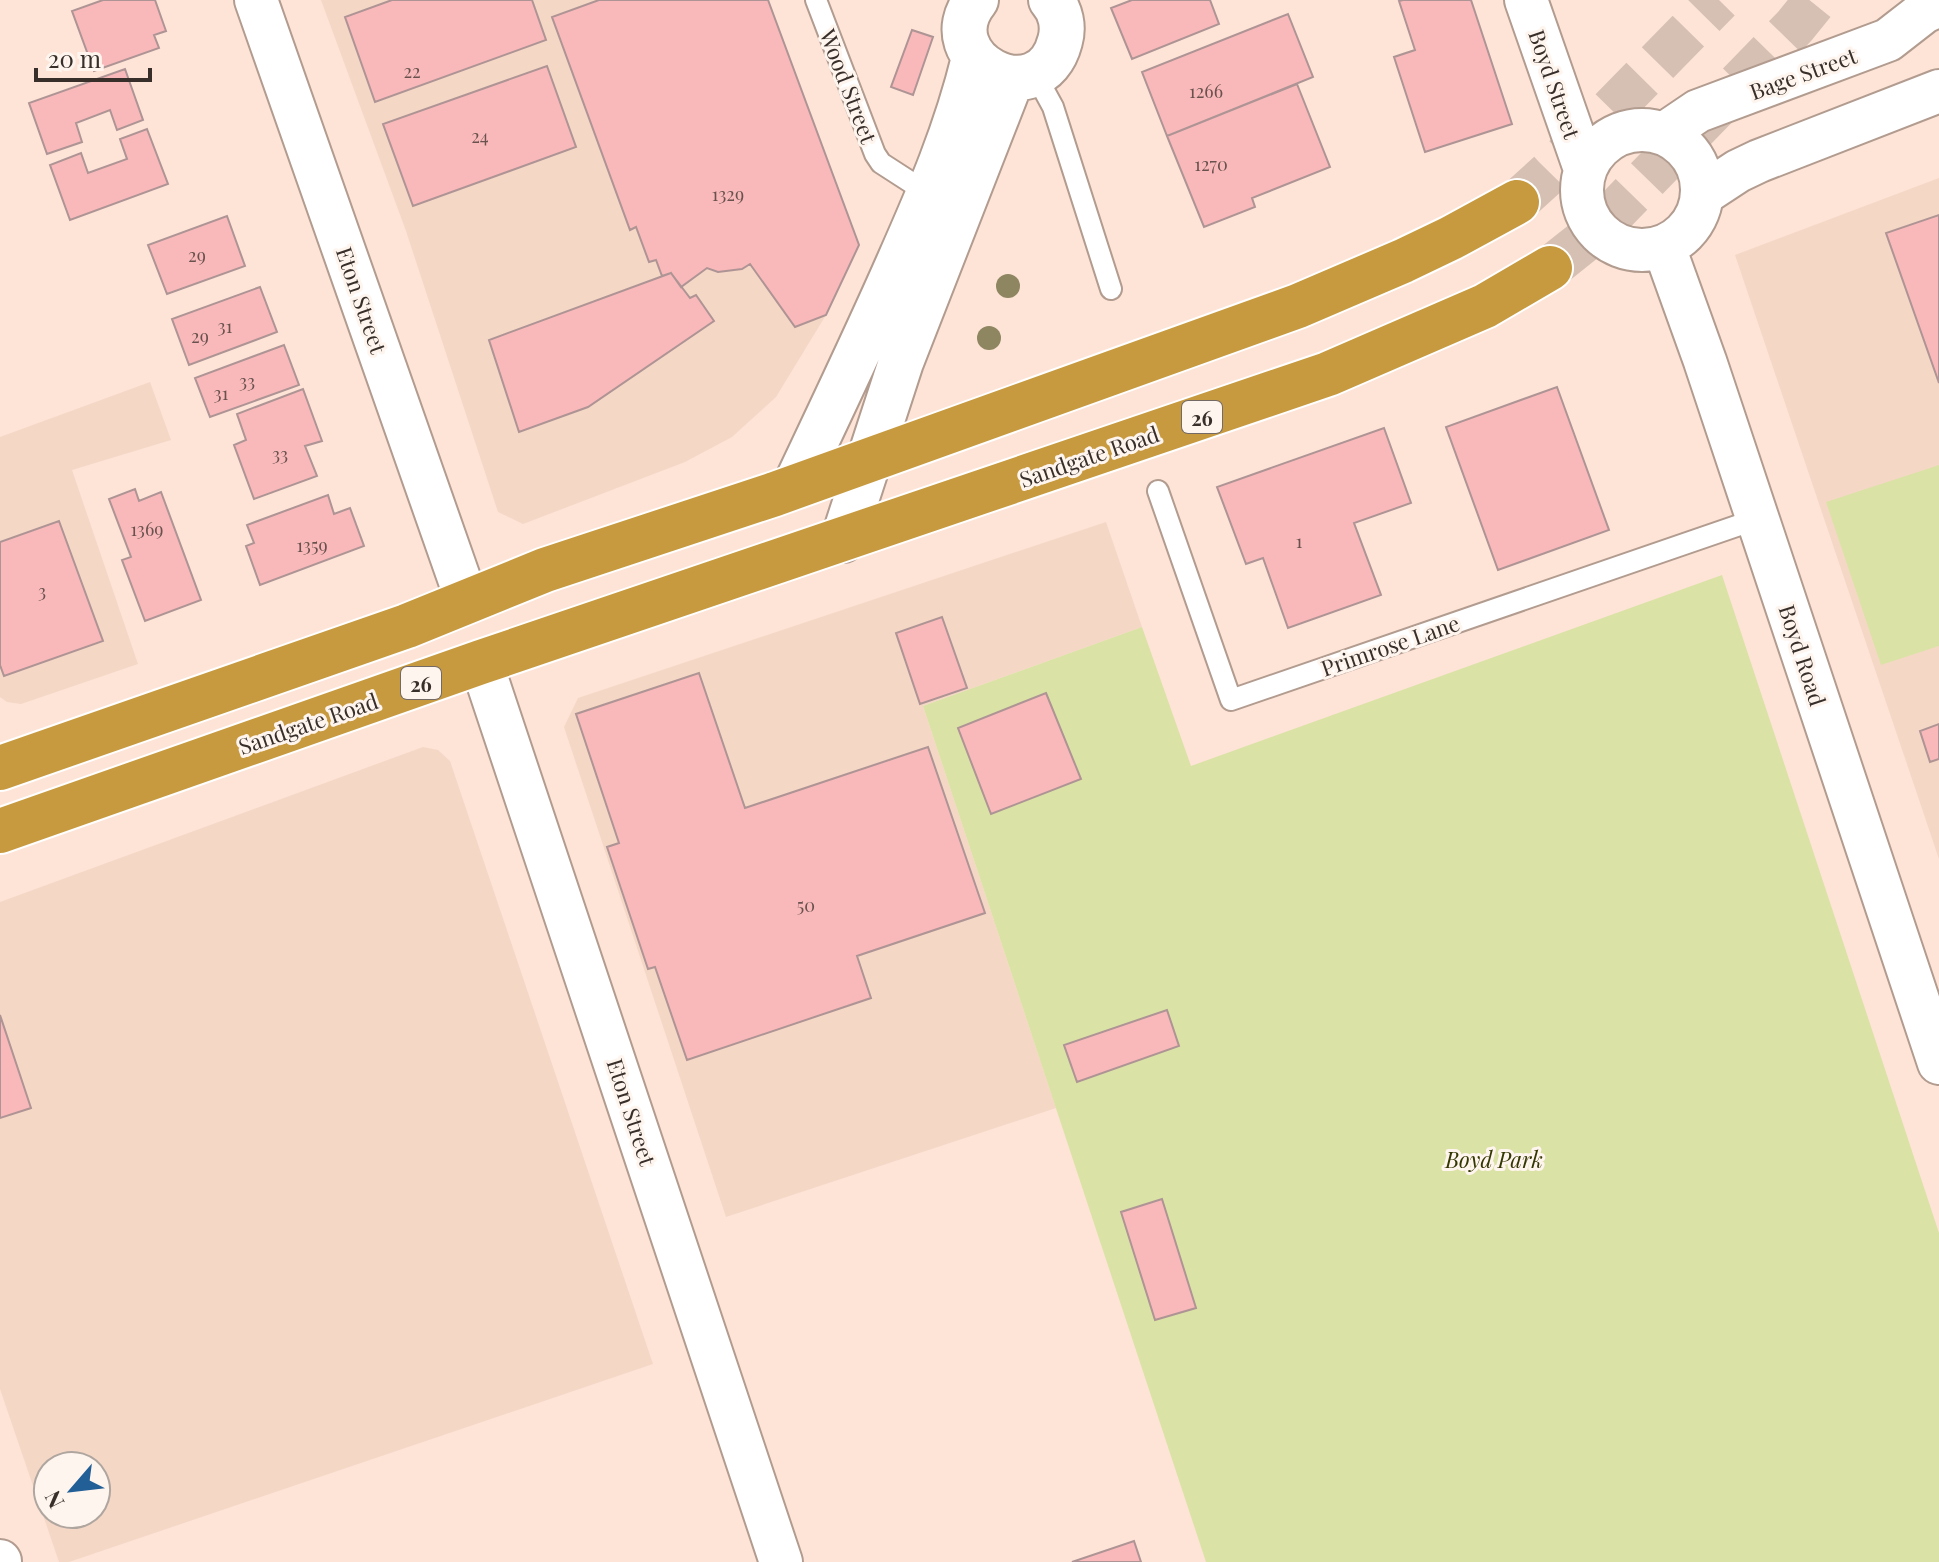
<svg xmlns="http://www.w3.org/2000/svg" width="1939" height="1562" viewBox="0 0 1939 1562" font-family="'Playfair Display',serif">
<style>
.built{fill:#f5d7c6;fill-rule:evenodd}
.green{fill:#dbe2a6}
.building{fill:#f9b9ba;stroke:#ae9494;stroke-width:2}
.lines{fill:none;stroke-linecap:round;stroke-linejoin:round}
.highway-tunnel{stroke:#d6c0b4;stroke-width:44;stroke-dasharray:44 22;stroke-linecap:butt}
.lane-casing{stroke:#b29b8f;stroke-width:24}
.street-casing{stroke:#b29b8f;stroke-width:46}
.secondary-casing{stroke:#b29b8f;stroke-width:48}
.highway-casing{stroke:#fff;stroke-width:48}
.lane{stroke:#fff;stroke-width:20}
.street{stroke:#fff;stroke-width:42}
.secondary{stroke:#fff;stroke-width:44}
.highway{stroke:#c79a40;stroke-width:44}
.tree{fill:#8e8561}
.labels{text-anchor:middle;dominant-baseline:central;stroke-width:6;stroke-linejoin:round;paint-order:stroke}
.number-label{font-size:18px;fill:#69524e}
.shield{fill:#fff5ef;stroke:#746a65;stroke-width:2}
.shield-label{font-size:20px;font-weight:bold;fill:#392f2a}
.street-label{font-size:22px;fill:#392f2a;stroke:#fff5ef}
.park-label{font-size:22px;font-style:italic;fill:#333700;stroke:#fff5ef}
</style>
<rect width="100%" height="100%" fill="#fde4d7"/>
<path class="built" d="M 321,0 L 768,0 L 859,245 L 826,315 L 776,397 L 732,437 L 685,462 L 523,524 L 498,512 L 406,231 Z
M 1939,178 L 1939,859 L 1735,255 Z
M 150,382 L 171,440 L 72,470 L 138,664 L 21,704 L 7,702 L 0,697 L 0,437 Z
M 1106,522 L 1142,627 L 923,706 L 1056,1108 L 726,1217 L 564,727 L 578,698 Z
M 423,747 L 438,750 L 450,761 L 653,1364 L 69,1562 L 59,1562 L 0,1389 L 0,902 ZM 48,1466 L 96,1466 L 96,1514 L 48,1514 Z"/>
<path class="green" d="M 1939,465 L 1939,646 L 1881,665 L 1826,502 Z
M 1722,575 L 1939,1233 L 1939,1562 L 1206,1562 L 923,706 L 1142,627 L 1191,766 Z"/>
<path class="building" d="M 103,0 L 155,0 L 166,31 L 154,35 L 159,48 L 94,71 L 72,11 Z
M 392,0 L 532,0 L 546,40 L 375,102 L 345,17 Z
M 599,0 L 768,0 L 859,245 L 826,315 L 795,327 L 750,264 L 742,269 L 718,272 L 707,268 L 681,287 L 671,273 L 662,276 L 656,260 L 649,262 L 636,227 L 630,230 L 552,17 Z
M 1132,0 L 1210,0 L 1219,24 L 1132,59 L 1111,8 Z
M 1403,0 L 1471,0 L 1512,124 L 1425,152 L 1394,57 L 1415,50 L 1399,1 Z
M 1288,14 L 1313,77 L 1167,136 L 1142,72 Z
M 912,30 L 933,37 L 913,95 L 891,87 Z
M 547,66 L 576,147 L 413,206 L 383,124 Z
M 125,69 L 143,120 L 117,130 L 110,110 L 76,123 L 82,142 L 47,154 L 29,103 Z
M 1297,84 L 1330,167 L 1252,198 L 1255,207 L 1204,227 L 1167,136 Z
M 147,129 L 168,184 L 70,220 L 50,165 L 81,153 L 88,173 L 127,159 L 120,139 Z
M 1939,215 L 1939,383 L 1886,233 Z
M 227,216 L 245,266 L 167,294 L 148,245 Z
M 671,273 L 690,298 L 696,295 L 714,321 L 588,407 L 519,432 L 489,340 Z
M 260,287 L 277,332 L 189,365 L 172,319 Z
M 284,345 L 299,385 L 210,417 L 195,378 Z
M 1557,387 L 1609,530 L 1498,570 L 1446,427 Z
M 303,389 L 322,441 L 305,446 L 317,476 L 254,499 L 234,445 L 246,440 L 237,414 Z
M 1384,428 L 1411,503 L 1354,523 L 1381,595 L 1288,628 L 1263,558 L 1246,564 L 1217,487 Z
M 135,489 L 139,501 L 161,492 L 201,600 L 145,621 L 122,560 L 131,557 L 109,499 Z
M 328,495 L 334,514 L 350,508 L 364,546 L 260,585 L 246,546 L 254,543 L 247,525 Z
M 59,521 L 103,641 L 4,676 L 0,665 L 0,542 Z
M 942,617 L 967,688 L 920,704 L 896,633 Z
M 699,673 L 745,808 L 928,747 L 985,913 L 857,956 L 871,998 L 687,1060 L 655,967 L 648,969 L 607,847 L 619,843 L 576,714 Z
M 1046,693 L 1081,779 L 991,814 L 958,728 Z
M 1939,724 L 1939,759 L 1930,762 L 1920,731 Z
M 1167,1010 L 1179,1046 L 1077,1082 L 1064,1045 Z
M 0,1015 L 31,1108 L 0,1118 Z
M 1162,1199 L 1196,1308 L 1155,1320 L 1121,1212 Z
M 1134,1541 L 1141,1562 L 1072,1562 Z"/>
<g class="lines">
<path class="highway-tunnel" d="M 1517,202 L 1549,173 L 1719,0
M 1550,268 L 1594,233 L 1795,26 L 1816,0"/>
<defs>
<path id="lane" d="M 816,0 L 875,154 L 881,163 L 929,194
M 1035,74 L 1053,107 L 1111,289
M 1158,491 L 1231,700 L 1757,519"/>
<path id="street" d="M 256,0 L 467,601
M 1526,0 L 1585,169
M1582 190a60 60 0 1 1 120 0a60 60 0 1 1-120 0Z
M 1664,134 L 1698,111 L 1888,40 L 1924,12 L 1939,5
M 1703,194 L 1738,171 L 1759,161 L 1939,91
M 1664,247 L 1705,361 L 1939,1063
M 481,662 L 781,1562
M 0,1561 L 0,1562"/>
<path id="secondary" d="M 976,0 C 929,59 1040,118 1060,41 C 1064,27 1061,11 1051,0
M 795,486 C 830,412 865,339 898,264 C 929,194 956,132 974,58
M 843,540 L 901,362 L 1012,78"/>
<path id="highway" d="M 0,768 L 407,626 L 545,570 L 775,494 L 1298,306 L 1403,261 L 1451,238 L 1517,202
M 0,831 L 481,662 L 1328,374 L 1485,306 L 1550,268"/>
</defs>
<use href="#lane" class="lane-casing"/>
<use href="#street" class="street-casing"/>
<use href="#secondary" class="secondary-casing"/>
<use href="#highway" class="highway-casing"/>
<use href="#lane" class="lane"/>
<use href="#street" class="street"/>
<use href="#secondary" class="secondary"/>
<use href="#highway" class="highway"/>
</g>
<g class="tree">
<circle cx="1008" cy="286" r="12"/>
<circle cx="989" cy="338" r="12"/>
</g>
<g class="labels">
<g class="number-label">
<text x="412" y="71">22</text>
<text x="1206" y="91">1266</text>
<text x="480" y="136">24</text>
<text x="1211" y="164">1270</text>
<text x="728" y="194">1329</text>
<text x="197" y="255">29</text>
<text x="225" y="326">31</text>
<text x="200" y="336">29</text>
<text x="247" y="381">33</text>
<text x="221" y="393">31</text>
<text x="280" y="454">33</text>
<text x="147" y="529">1369</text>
<text x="1299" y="541">1</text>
<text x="312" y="545">1359</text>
<text x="42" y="591">3</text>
<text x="806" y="905">50</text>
</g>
<g class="shield">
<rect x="1182" y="401" width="40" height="32" rx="6"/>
<rect x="401" y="667" width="40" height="32" rx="6"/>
</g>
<g class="shield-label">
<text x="1202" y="417">26</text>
<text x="421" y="683">26</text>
</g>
<g class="street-label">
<text transform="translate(1803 73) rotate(-20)">Bage Street</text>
<text transform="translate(1555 84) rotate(71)">Boyd Street</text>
<text transform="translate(849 86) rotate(69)">Wood Street</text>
<text transform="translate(362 300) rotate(71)">Eton Street</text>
<text transform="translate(1089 456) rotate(-19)">Sandgate Road</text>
<text transform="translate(1390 645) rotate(-19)">Primrose Lane</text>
<text transform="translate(1803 655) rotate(72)">Boyd Road</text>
<text transform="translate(308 723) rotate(-19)">Sandgate Road</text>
<text transform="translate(632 1112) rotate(72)">Eton Street</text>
</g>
<g class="park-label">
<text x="1494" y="1159">Boyd Park</text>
</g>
</g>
<g transform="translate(72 1490) rotate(242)"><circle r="38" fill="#fff5ef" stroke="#b0a6a0" stroke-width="2"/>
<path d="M0-6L14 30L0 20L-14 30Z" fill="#225f96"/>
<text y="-12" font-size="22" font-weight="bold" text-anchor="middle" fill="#392f2a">N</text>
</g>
<path d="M36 68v12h114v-12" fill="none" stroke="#392f2a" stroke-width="4"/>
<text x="48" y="68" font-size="24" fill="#392f2a" stroke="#fff5ef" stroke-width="6" paint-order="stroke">20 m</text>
</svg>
